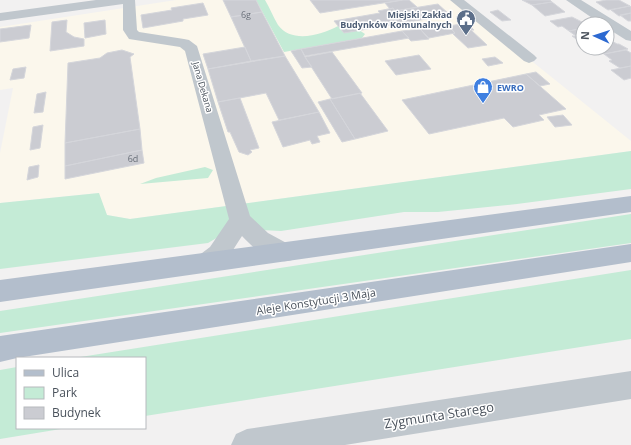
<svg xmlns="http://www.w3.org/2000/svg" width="631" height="445" viewBox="0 0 631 445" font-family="'Open Sans',sans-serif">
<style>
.commercial{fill:#fbf7ec}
.green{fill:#c4ebd6}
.building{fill:#cbccd2;stroke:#d5d6db}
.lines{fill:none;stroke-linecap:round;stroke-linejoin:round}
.minor{fill:#c0c7cd;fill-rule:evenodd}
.major{fill:#b3becc;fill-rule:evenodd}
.labels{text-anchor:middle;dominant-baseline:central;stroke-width:3;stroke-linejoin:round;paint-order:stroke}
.number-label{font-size:9px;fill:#6a707a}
.far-service-label{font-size:9px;font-weight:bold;fill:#4e5e75;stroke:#fff;text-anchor:end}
.far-street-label{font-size:9px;fill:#4a525c;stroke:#fff}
.far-shop-label{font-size:9px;font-weight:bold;fill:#366cbe;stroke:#fff;text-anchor:start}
.street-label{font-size:11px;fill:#4a525c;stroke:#fff}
.near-street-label{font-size:13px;fill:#4a525c;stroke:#fff}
</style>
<rect width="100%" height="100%" fill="#f2f1f1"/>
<path class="commercial" d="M 176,0 L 456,0 L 631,141 L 631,151 L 130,219 L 107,215 L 98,193 L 0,203 L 0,153 L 13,88 L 0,90 L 0,27 Z"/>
<path class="green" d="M 256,0 L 265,0 C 270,8 273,17 278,25 C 292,44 321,35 338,26 L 344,33 L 359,30 L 365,34 L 362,38 L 284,52 Z
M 631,151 L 631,189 L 517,204 L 438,212 L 404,212 L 281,231 L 261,230 L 220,236 L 208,243 L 0,269 L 0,203 L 99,193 L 107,215 L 130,219 Z
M 205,167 L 213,170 L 208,178 L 140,184 L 156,178 Z
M 631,214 L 631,243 L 0,333 L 0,311 Z
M 631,270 L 631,339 L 145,416 L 145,358 L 74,358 Z
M 17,367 L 17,428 L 67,428 L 0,439 L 0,370 Z"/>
<path class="building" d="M 223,0 L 256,0 L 262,12 L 231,17 Z
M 310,0 L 402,0 L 320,13 Z
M 403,0 L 409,0 L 417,7 L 395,11 L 393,8 L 390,9 L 385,3 Z
M 522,0 L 550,0 L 552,2 L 532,5 Z
M 606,0 L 619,0 L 630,6 L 608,10 L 596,2 Z
M 552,2 L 565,12 L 545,16 L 532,5 Z
M 203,3 L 208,15 L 183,19 L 183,21 L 143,28 L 141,15 L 172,10 L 171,8 Z
M 438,4 L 450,15 L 344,33 L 334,21 L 380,13 L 378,11 L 393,8 L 395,11 Z
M 630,6 L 631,7 L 631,13 L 619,16 L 611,10 Z
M 498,10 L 511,20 L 502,21 L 490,12 Z
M 262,12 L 285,56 L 251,61 L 231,17 Z
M 631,13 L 631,21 L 628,21 L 620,15 Z
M 468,15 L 473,20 L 462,22 L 456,17 Z
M 572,17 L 586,24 L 583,24 L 583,28 L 569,31 L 562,26 L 558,27 L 550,21 Z
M 67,20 L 66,32 L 74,37 L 84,39 L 84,46 L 50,51 L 52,22 Z
M 105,20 L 106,34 L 85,38 L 84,23 Z
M 467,23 L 474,30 L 471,30 L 487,45 L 468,48 L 453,34 L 455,33 L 449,26 Z
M 446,24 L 455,33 L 429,38 L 420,29 Z
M 31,25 L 29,38 L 0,42 L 0,29 Z
M 583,28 L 583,43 L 582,43 L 572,36 L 576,36 L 569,31 Z
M 420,29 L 429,39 L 411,41 L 402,31 Z
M 402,31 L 409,38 L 305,56 L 301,49 Z
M 607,38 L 617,44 L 619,44 L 628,49 L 604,54 L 596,49 L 592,50 L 589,48 L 607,48 Z
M 245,47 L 251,61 L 208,69 L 203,54 Z
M 301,49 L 305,57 L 312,67 L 302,68 L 291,51 Z
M 122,50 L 134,54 L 130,57 L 140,129 L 65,143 L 68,63 L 100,58 L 107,53 Z
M 626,50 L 631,53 L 631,66 L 620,68 L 609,61 L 612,60 L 604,54 Z
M 332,52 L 362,93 L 332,99 L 305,57 Z
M 419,55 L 431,69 L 396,75 L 385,61 Z
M 285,56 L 319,112 L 279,120 L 266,93 L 218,102 L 208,69 Z
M 495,57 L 503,63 L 488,66 L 482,59 Z
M 631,66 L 631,78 L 624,80 L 611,70 Z
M 26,67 L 24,78 L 10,80 L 13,69 Z
M 536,72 L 550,84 L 540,86 L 526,74 Z
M 526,74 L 566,109 L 539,115 L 544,120 L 513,127 L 504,118 L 429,134 L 402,100 Z
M 46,92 L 43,112 L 34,113 L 37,94 Z
M 360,93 L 388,131 L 355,139 L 330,99 Z
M 240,98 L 259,148 L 250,150 L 252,152 L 248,155 L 239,152 L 230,132 L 228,132 L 218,102 Z
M 330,99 L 355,139 L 342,142 L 318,102 Z
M 319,112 L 330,133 L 317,136 L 320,142 L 312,144 L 310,140 L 283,147 L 272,122 Z
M 563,115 L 572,125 L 555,127 L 547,117 Z
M 43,125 L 40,148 L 30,150 L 33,127 Z
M 140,129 L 142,150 L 65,166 L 65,143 Z
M 142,150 L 144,163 L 65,179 L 65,166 Z
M 39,165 L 38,177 L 27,180 L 29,167 Z"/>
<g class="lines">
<path class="minor" d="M 96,0 L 135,0 L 137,30 L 139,32 L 184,39 L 189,40 L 197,46 L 250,216 L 268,233 L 292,246 L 296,253 L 292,260 C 274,266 254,249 242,236 C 231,252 220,278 198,270 L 194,263 L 198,256 L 210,247 L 229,219 L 185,51 L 180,47 L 129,39 L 123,30 L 123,4 L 0,21 L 0,13 Z
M 450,0 L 464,0 L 534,55 L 537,58 L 534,61 L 529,63 L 524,61 Z
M 566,0 L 581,0 L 631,31 L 631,41 L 626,40 L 607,28 L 607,24 L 601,24 Z
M 631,371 L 631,399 L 345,445 L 231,445 L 236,434 L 247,429 Z"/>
<path class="major" d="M 631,196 L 631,212 L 0,302 L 0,280 Z
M 631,244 L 631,262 L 17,358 L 0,362 L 0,336 Z"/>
</g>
<defs>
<symbol id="civic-pin" viewBox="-11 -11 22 30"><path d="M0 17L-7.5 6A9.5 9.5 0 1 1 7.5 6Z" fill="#5c6f8a" stroke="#fff"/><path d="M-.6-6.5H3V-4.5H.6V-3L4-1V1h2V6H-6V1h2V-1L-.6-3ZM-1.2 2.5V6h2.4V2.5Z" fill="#fff"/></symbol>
<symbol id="shop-pin" viewBox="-11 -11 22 30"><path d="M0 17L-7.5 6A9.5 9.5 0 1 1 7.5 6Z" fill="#3f7fe0" stroke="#fff"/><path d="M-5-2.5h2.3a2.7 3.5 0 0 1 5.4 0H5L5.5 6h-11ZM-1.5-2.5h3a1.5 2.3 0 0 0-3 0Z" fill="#fff"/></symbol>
</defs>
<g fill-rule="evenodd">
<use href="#civic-pin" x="455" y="8" width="22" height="30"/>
<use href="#shop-pin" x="472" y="76" width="22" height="30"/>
</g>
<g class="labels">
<g class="number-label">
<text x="246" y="14">6g</text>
<text x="133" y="158">6d</text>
</g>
<g class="far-service-label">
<text x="452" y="14">Miejski Zakład<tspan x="452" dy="10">Budynków Komunalnych</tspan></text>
</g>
<g class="far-street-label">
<text transform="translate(203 87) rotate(74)">Jana Dekana</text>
</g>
<g class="far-shop-label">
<text x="497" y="87">EWRO</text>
</g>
<g class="street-label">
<text transform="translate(316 301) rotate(-9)">Aleje Konstytucji 3 Maja</text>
</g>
<g class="near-street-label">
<text transform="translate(439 415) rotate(-9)">Zygmunta Starego</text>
</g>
</g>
<rect x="16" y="357" width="130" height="72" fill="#ffffff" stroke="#b7babe"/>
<rect x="24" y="370" width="20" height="6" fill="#b3becc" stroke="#b7babe"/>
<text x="52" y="377" font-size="12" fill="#4a525c">Ulica</text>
<rect x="24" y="387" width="20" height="12" fill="#c4ebd6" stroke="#b7babe"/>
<text x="52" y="397" font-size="12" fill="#4a525c">Park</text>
<rect x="24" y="407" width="20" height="12" fill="#cbccd2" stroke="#b7babe"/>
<text x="52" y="417" font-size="12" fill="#4a525c">Budynek</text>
<g transform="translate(595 36) rotate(273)"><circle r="19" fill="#ffffff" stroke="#b7babe"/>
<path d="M0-3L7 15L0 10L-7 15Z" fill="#2c69d1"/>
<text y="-6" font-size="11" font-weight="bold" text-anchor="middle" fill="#4a525c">N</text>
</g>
</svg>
